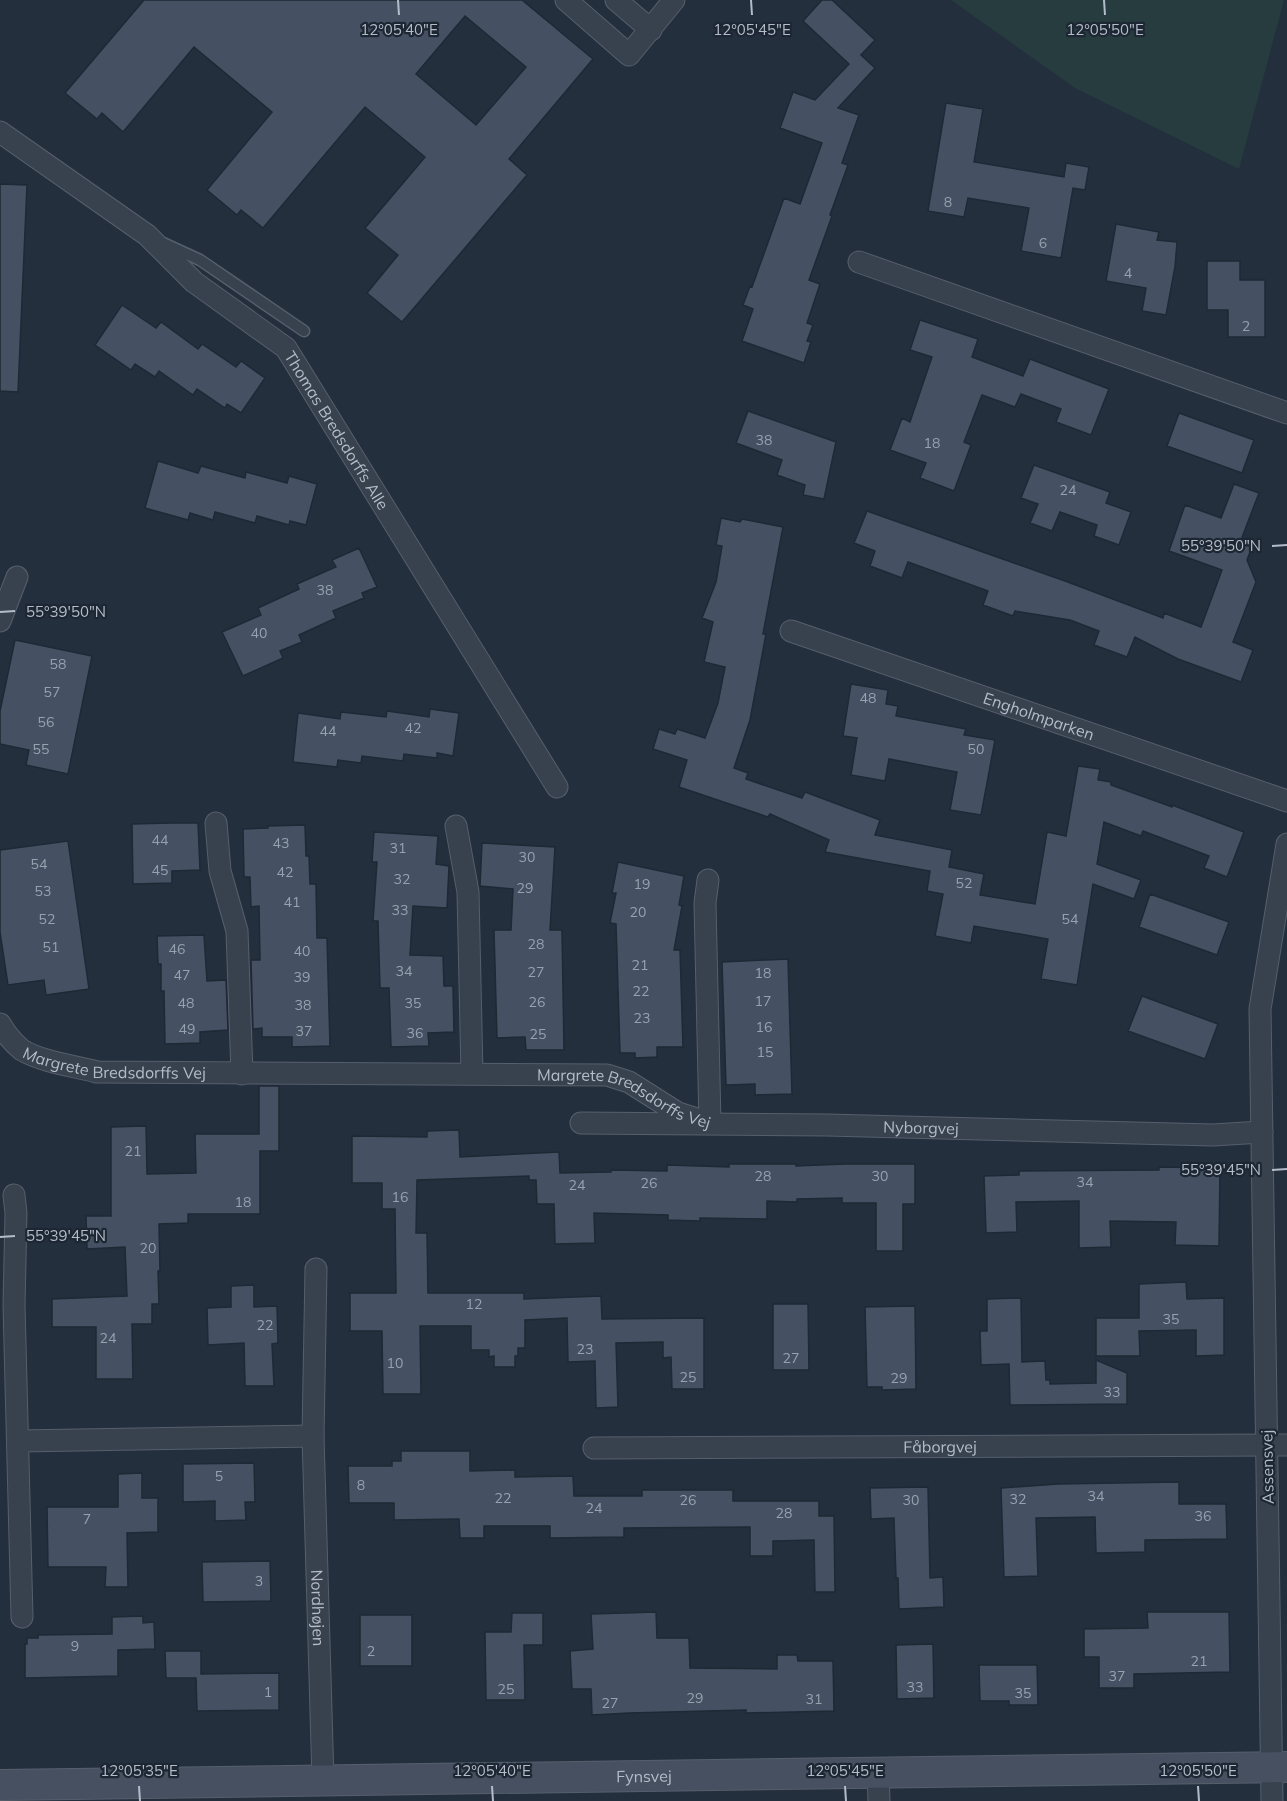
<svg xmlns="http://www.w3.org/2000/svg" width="1287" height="1801" viewBox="0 0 1287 1801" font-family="Mulish,sans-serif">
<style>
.green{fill:#263c3f}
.building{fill:#455162;stroke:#1f2835;stroke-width:1.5;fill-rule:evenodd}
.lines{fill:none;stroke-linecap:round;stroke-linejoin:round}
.lane-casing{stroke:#565f6c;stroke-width:13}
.street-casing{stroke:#565f6c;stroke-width:23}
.secondary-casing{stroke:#565f6c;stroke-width:32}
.lane{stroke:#38414e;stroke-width:10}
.street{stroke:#38414e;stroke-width:21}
.secondary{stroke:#465061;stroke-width:30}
.ticks{fill:none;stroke:#b4bcc9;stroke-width:2}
.labels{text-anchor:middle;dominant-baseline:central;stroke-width:4.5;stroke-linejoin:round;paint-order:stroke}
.number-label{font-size:14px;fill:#98a1af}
.street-label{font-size:16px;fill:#b4bcc9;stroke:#1d2633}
.ticks-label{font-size:15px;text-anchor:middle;fill:#b4bcc9;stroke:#1d2633;stroke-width:4.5;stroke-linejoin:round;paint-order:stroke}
</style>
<rect width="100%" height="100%" fill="#242f3e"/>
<path class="green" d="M 951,0 L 1284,0 L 1239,169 L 1075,88 Z"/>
<path class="building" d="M 144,0 L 522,0 L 593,59 L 509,159 L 527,175 L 402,322 L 367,293 L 398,255 L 365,228 L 425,157 L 365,107 L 263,228 L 241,210 L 237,215 L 207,190 L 272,112 L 194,47 L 123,132 L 102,113 L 97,119 L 65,93 ZM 465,16 L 526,67 L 476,125 L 416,74 Z
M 822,0 L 832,0 L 875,40 L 861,55 L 875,68 L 838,108 L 859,115 L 842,163 L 848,165 L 830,215 L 832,216 L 809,280 L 820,284 L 807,323 L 813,325 L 807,341 L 811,342 L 804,363 L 742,341 L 753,309 L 743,305 L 750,286 L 752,287 L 784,198 L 800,204 L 822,143 L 780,128 L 793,92 L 815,100 L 849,64 L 803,21 Z
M 946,103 L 983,109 L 974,162 L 1064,177 L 1066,163 L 1089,167 L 1085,190 L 1073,188 L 1061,258 L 1021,251 L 1029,208 L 968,198 L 964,217 L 928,211 Z
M 0,184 L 27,185 L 18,392 L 0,391 Z
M 1116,224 L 1159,232 L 1157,240 L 1177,242 L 1175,267 L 1166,315 L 1142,311 L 1146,288 L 1106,281 Z
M 1207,261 L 1240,261 L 1240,280 L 1265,280 L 1265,337 L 1228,337 L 1228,310 L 1207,310 Z
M 122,305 L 156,328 L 161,322 L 198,349 L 202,344 L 236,367 L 241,361 L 265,378 L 241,413 L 227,404 L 225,408 L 197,389 L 193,395 L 159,371 L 155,377 L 135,364 L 131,370 L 95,345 Z
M 920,320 L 978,339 L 972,357 L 1023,376 L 1030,359 L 1109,389 L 1091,435 L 1056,422 L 1061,409 L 1021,394 L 1015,407 L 982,395 L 964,442 L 971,445 L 954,491 L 920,478 L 926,463 L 890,450 L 902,418 L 910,422 L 932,357 L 910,350 Z
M 748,411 L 836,442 L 824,499 L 803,495 L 805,485 L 777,475 L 782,460 L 736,443 Z
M 1179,413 L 1254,440 L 1242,473 L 1167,446 Z
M 158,461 L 198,473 L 201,466 L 245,478 L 246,472 L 287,483 L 289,476 L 317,484 L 306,525 L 290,521 L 289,525 L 257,516 L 255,523 L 215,512 L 213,520 L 190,513 L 188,520 L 145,508 Z
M 1034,465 L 1110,492 L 1106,503 L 1131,512 L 1119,545 L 1094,536 L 1097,525 L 1060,512 L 1052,531 L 1030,523 L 1038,504 L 1021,498 Z
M 1234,484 L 1259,493 L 1241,540 L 1253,544 L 1247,560 L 1256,582 L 1233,642 L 1253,650 L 1241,682 L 1178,659 L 1135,637 L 1127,657 L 1094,645 L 1099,631 L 1070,620 L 1015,611 L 1013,616 L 983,605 L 988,591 L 908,562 L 902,578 L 870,566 L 875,551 L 854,543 L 867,511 L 1065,581 L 1163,618 L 1164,613 L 1201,627 L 1222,570 L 1169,551 L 1185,505 L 1221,518 Z
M 721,518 L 740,522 L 742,519 L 783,527 L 763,634 L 766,634 L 750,720 L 734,768 L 748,773 L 746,779 L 802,798 L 805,792 L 880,820 L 875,835 L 952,850 L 949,867 L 984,874 L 980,895 L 1035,904 L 1047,832 L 1066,836 L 1078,766 L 1100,769 L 1098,780 L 1111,782 L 1111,785 L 1172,807 L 1172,805 L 1244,832 L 1227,877 L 1204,868 L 1209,856 L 1143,831 L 1141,836 L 1104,822 L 1097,864 L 1141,880 L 1134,899 L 1093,884 L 1077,985 L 1041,979 L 1048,939 L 974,926 L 971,943 L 935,936 L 943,894 L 927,891 L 930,871 L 825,852 L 829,840 L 770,814 L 768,817 L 679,787 L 687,760 L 653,749 L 659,729 L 675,734 L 677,729 L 705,738 L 718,703 L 725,667 L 704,662 L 713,622 L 702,618 L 716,582 L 722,546 L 716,545 Z
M 359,548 L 377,587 L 362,593 L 364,598 L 333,611 L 336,618 L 299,635 L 302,642 L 280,651 L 283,658 L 243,676 L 222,632 L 261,615 L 258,608 L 299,589 L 297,584 L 336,567 L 332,560 Z
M 15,640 L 92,656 L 68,774 L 26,765 L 29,750 L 0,744 L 0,711 Z
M 851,684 L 888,690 L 886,704 L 898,706 L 896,716 L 966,729 L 964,735 L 995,740 L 981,815 L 950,810 L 957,772 L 889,759 L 885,781 L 851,775 L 857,738 L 843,736 Z
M 430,709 L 459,713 L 453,756 L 437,753 L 437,758 L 404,754 L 403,761 L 362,756 L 361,763 L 338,760 L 337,767 L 293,762 L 298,713 L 340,719 L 341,712 L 386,717 L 387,711 L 429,717 Z
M 171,823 L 198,823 L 200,870 L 172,871 L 172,883 L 133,884 L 132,824 Z
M 305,825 L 306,856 L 309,856 L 310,884 L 316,884 L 317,938 L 327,938 L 330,1046 L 292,1047 L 292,1037 L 262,1037 L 262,1028 L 253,1029 L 251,960 L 260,960 L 259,906 L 251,907 L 250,877 L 244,877 L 243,829 L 268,828 L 268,826 Z
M 374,832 L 438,836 L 436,864 L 449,866 L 447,908 L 413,906 L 410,955 L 443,956 L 444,986 L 453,986 L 454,1032 L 428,1033 L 429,1046 L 391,1047 L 389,988 L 380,988 L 378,921 L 373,921 L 377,862 L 372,862 Z
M 68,841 L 89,989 L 46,995 L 44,980 L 8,985 L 0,932 L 0,850 Z
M 482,843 L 555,847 L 550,930 L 562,930 L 564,1050 L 526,1050 L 525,1037 L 497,1038 L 494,930 L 511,930 L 513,889 L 480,886 Z
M 618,862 L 684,876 L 679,905 L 682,906 L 674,950 L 680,950 L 683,1047 L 657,1047 L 657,1057 L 635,1058 L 635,1053 L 620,1053 L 616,924 L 610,923 L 616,893 L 612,893 Z
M 1150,894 L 1229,922 L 1217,955 L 1139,927 Z
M 204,935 L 207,981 L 226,980 L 228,1030 L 200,1032 L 200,1043 L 165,1044 L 164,991 L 161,991 L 161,964 L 158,964 L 157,936 Z
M 788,959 L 792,1094 L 755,1095 L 755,1084 L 726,1085 L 722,962 Z
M 1142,996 L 1218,1024 L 1205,1059 L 1128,1031 Z
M 259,1086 L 279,1086 L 279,1151 L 260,1151 L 260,1214 L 188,1214 L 188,1223 L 159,1224 L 160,1271 L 158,1271 L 159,1304 L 152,1304 L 152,1324 L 132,1324 L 133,1379 L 96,1379 L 96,1327 L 52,1327 L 52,1299 L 127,1296 L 125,1247 L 87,1249 L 86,1216 L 111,1216 L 111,1127 L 146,1126 L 147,1174 L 196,1173 L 195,1134 L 259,1134 Z
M 459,1130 L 460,1157 L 559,1152 L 560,1173 L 611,1172 L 611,1170 L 667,1171 L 667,1165 L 729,1167 L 729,1164 L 796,1164 L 796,1166 L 845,1164 L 915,1164 L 915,1204 L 903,1204 L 903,1251 L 876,1251 L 876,1203 L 842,1203 L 842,1198 L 797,1199 L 797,1202 L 767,1201 L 767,1219 L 700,1218 L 700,1221 L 668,1220 L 668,1215 L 594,1213 L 595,1243 L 555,1244 L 554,1204 L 537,1204 L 536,1180 L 529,1180 L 529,1176 L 417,1180 L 416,1233 L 427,1233 L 428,1293 L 524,1293 L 524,1299 L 601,1296 L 602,1319 L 704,1318 L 704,1389 L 672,1389 L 671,1357 L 663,1358 L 663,1342 L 616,1343 L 618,1407 L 596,1408 L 595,1361 L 568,1362 L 567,1318 L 525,1320 L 525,1348 L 518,1348 L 518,1356 L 515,1356 L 515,1367 L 494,1367 L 494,1356 L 489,1357 L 489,1350 L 471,1350 L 471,1326 L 420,1326 L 421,1394 L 383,1394 L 382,1331 L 350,1331 L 350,1293 L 396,1293 L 395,1209 L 382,1209 L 382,1183 L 352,1183 L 352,1136 L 427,1137 L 427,1131 Z
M 1159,1167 L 1220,1168 L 1219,1246 L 1175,1245 L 1176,1222 L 1110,1221 L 1111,1247 L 1079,1248 L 1079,1201 L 1016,1202 L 1017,1232 L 986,1233 L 984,1176 L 1019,1175 L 1019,1171 L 1159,1170 Z
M 1186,1282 L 1187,1299 L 1224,1298 L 1224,1355 L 1196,1356 L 1196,1330 L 1139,1331 L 1140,1356 L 1096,1356 L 1096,1318 L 1139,1318 L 1139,1284 Z
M 254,1285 L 254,1307 L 277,1306 L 278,1343 L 272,1344 L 274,1386 L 245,1386 L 244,1343 L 208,1345 L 207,1308 L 231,1307 L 231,1286 Z
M 1021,1298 L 1022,1362 L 1045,1361 L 1046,1380 L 1050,1380 L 1050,1384 L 1096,1383 L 1096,1360 L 1127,1373 L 1127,1404 L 1010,1405 L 1009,1364 L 981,1365 L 980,1331 L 987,1331 L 987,1299 Z
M 773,1304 L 808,1304 L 809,1370 L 773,1370 Z
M 915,1306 L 916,1389 L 882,1390 L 882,1387 L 867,1387 L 865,1307 Z
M 401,1451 L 470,1451 L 470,1471 L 515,1470 L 515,1477 L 573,1476 L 574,1496 L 642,1496 L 642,1490 L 733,1490 L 733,1501 L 819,1501 L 819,1516 L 834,1516 L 835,1592 L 815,1592 L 814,1540 L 773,1541 L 773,1556 L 750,1556 L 750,1527 L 624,1528 L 624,1537 L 550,1538 L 550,1526 L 484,1526 L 484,1538 L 460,1538 L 459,1519 L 394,1520 L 394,1503 L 349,1503 L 348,1466 L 392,1466 L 392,1461 L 401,1461 Z
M 254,1463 L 255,1502 L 245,1502 L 246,1520 L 215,1521 L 215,1501 L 183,1502 L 183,1464 Z
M 142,1473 L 142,1498 L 158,1498 L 158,1532 L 127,1533 L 128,1587 L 105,1587 L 106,1567 L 48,1567 L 47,1507 L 118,1507 L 118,1474 Z
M 1179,1482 L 1179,1504 L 1226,1504 L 1227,1539 L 1145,1540 L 1145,1552 L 1096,1553 L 1095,1517 L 1036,1518 L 1038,1576 L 1004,1577 L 1001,1488 L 1058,1484 Z
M 928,1487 L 930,1578 L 943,1577 L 944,1607 L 899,1609 L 898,1578 L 896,1578 L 894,1518 L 871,1519 L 870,1488 Z
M 270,1561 L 271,1601 L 203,1602 L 202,1562 Z
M 656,1612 L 657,1638 L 689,1638 L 690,1668 L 777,1669 L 777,1655 L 797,1655 L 798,1661 L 833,1661 L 834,1711 L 746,1713 L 746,1710 L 629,1713 L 592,1715 L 591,1689 L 572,1689 L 570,1651 L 593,1649 L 591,1614 Z
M 1147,1612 L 1229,1612 L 1230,1672 L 1134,1674 L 1134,1688 L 1099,1688 L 1099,1657 L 1084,1657 L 1084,1629 L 1148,1628 Z
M 512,1613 L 543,1613 L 543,1645 L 524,1645 L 525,1700 L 486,1700 L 485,1632 L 511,1632 Z
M 360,1615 L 412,1615 L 412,1666 L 360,1666 Z
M 143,1616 L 143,1623 L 154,1622 L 155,1649 L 118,1650 L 118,1676 L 25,1678 L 25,1644 L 27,1644 L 27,1638 L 38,1638 L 38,1635 L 112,1634 L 112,1617 Z
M 933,1644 L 934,1698 L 897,1699 L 896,1645 Z
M 165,1651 L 201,1651 L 201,1674 L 279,1673 L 279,1710 L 197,1711 L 196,1678 L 166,1678 Z
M 979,1665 L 1037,1665 L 1038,1705 L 1009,1705 L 1009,1701 L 980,1701 Z"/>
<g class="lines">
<defs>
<path id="lane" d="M 163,243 L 200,260 L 304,331"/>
<g id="street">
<path d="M 566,0 L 629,55 L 674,0"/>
<path d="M 616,0 L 651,30"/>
<path id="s1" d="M 0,132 L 147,235 L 194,282 L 286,348 L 557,787"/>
<path d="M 859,262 L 1287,413"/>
<path d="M 0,621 L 17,577"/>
<path id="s2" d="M 791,631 L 1287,801"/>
<path d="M 216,823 L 220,871 L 237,931 L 242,1074"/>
<path d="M 456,826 L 468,892 L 472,1074"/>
<path id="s3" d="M 0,1024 C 6,1034 13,1043 22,1050 C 42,1062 74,1066 97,1072 L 607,1075 L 629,1082 L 678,1113 L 710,1123 L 705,903 L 708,880"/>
<path id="s4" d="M 581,1123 L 827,1125 L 1213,1135 L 1262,1132"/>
<path d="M 14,1195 L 16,1213 L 14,1305 L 22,1617"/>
<path id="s5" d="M 316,1269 L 313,1436 L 323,1780"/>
<path d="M 19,1441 L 313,1436"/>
<path id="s6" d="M 594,1448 L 1287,1445"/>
<path d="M 878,1772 L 879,1801"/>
<path d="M 1272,1801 L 1260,1009 L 1287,844"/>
</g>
<g id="secondary">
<path id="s7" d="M 0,1785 L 1287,1767"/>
</g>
</defs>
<use href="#lane" class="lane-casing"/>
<use href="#street" class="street-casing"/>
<use href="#secondary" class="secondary-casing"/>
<use href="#lane" class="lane"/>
<use href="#street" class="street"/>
<use href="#secondary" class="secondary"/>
</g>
<path class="ticks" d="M 398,0 L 399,15M 751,0 L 752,15M 1104,0 L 1105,15M 1272,546 L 1287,545M 0,612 L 15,611M 1272,1170 L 1287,1169M 0,1237 L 15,1236M 139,1786 L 140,1801M 492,1786 L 493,1801M 845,1786 L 846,1801M 1198,1786 L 1199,1801"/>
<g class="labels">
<g class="number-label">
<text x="948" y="202">8</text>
<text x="1043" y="243">6</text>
<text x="1128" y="273">4</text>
<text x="1246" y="326">2</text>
<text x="764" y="440">38</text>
<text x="932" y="443">18</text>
<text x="1068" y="490">24</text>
<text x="325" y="590">38</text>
<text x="259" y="633">40</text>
<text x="58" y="664">58</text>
<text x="52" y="692">57</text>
<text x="868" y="698">48</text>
<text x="46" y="722">56</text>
<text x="413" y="728">42</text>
<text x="328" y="731">44</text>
<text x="41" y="749">55</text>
<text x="976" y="749">50</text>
<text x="160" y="840">44</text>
<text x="281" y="843">43</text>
<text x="398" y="848">31</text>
<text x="527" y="857">30</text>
<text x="39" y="864">54</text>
<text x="160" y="870">45</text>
<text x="285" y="872">42</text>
<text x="402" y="879">32</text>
<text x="964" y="883">52</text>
<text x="642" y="884">19</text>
<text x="525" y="888">29</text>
<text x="43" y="891">53</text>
<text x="292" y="902">41</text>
<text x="400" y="910">33</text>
<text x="638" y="912">20</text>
<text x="47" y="919">52</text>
<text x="1070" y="919">54</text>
<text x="536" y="944">28</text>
<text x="51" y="947">51</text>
<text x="177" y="949">46</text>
<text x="302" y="951">40</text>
<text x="640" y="965">21</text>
<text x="404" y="971">34</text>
<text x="536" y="972">27</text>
<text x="763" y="973">18</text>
<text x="182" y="975">47</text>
<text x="302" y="977">39</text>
<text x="641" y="991">22</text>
<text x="763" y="1001">17</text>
<text x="537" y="1002">26</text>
<text x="186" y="1003">48</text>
<text x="413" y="1003">35</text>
<text x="303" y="1005">38</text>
<text x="642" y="1018">23</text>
<text x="764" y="1027">16</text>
<text x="187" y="1029">49</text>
<text x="304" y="1031">37</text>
<text x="415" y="1033">36</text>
<text x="538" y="1034">25</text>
<text x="765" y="1052">15</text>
<text x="133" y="1151">21</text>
<text x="763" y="1176">28</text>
<text x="880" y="1176">30</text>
<text x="1085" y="1182">34</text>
<text x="649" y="1183">26</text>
<text x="577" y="1185">24</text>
<text x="400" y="1197">16</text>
<text x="243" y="1202">18</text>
<text x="148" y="1248">20</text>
<text x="474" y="1304">12</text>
<text x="1171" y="1319">35</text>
<text x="265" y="1325">22</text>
<text x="108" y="1338">24</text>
<text x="585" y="1349">23</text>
<text x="791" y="1358">27</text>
<text x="395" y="1363">10</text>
<text x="688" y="1377">25</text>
<text x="899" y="1378">29</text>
<text x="1112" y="1392">33</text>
<text x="219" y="1476">5</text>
<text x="361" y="1485">8</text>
<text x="1096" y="1496">34</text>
<text x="503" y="1498">22</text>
<text x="1018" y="1499">32</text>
<text x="688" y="1500">26</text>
<text x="911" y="1500">30</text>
<text x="594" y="1508">24</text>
<text x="784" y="1513">28</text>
<text x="1203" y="1516">36</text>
<text x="87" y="1519">7</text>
<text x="259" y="1581">3</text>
<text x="75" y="1646">9</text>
<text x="371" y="1651">2</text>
<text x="1199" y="1661">21</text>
<text x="1117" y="1676">37</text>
<text x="915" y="1687">33</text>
<text x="506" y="1689">25</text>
<text x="268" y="1692">1</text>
<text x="1023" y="1693">35</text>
<text x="695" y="1698">29</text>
<text x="814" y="1699">31</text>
<text x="610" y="1703">27</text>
</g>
<g class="street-label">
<text stroke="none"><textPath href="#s1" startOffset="456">Thomas Bredsdorffs Alle</textPath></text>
<text stroke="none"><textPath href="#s2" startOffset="262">Engholmparken</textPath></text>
<text stroke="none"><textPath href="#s3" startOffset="129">Margrete Bredsdorffs Vej</textPath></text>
<text stroke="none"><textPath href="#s3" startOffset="645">Margrete Bredsdorffs Vej</textPath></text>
<text stroke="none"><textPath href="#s4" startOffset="340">Nyborgvej</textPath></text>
<text stroke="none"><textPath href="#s6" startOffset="346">Fåborgvej</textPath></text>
<text transform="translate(1267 1467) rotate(-91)">Assensvej</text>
<text stroke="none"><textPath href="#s5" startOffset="339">Nordhøjen</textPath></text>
<text stroke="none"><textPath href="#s7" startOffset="644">Fynsvej</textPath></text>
</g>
</g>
<g class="ticks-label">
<text x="399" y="35">12°05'40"E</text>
<text x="752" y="35">12°05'45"E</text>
<text x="1105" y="35">12°05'50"E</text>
<text x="1221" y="551">55°39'50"N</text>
<text x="66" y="617">55°39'50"N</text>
<text x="1221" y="1175">55°39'45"N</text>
<text x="66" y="1241">55°39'45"N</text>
<text x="139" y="1776">12°05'35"E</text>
<text x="492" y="1776">12°05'40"E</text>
<text x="845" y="1776">12°05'45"E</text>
<text x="1198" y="1776">12°05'50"E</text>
</g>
</svg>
